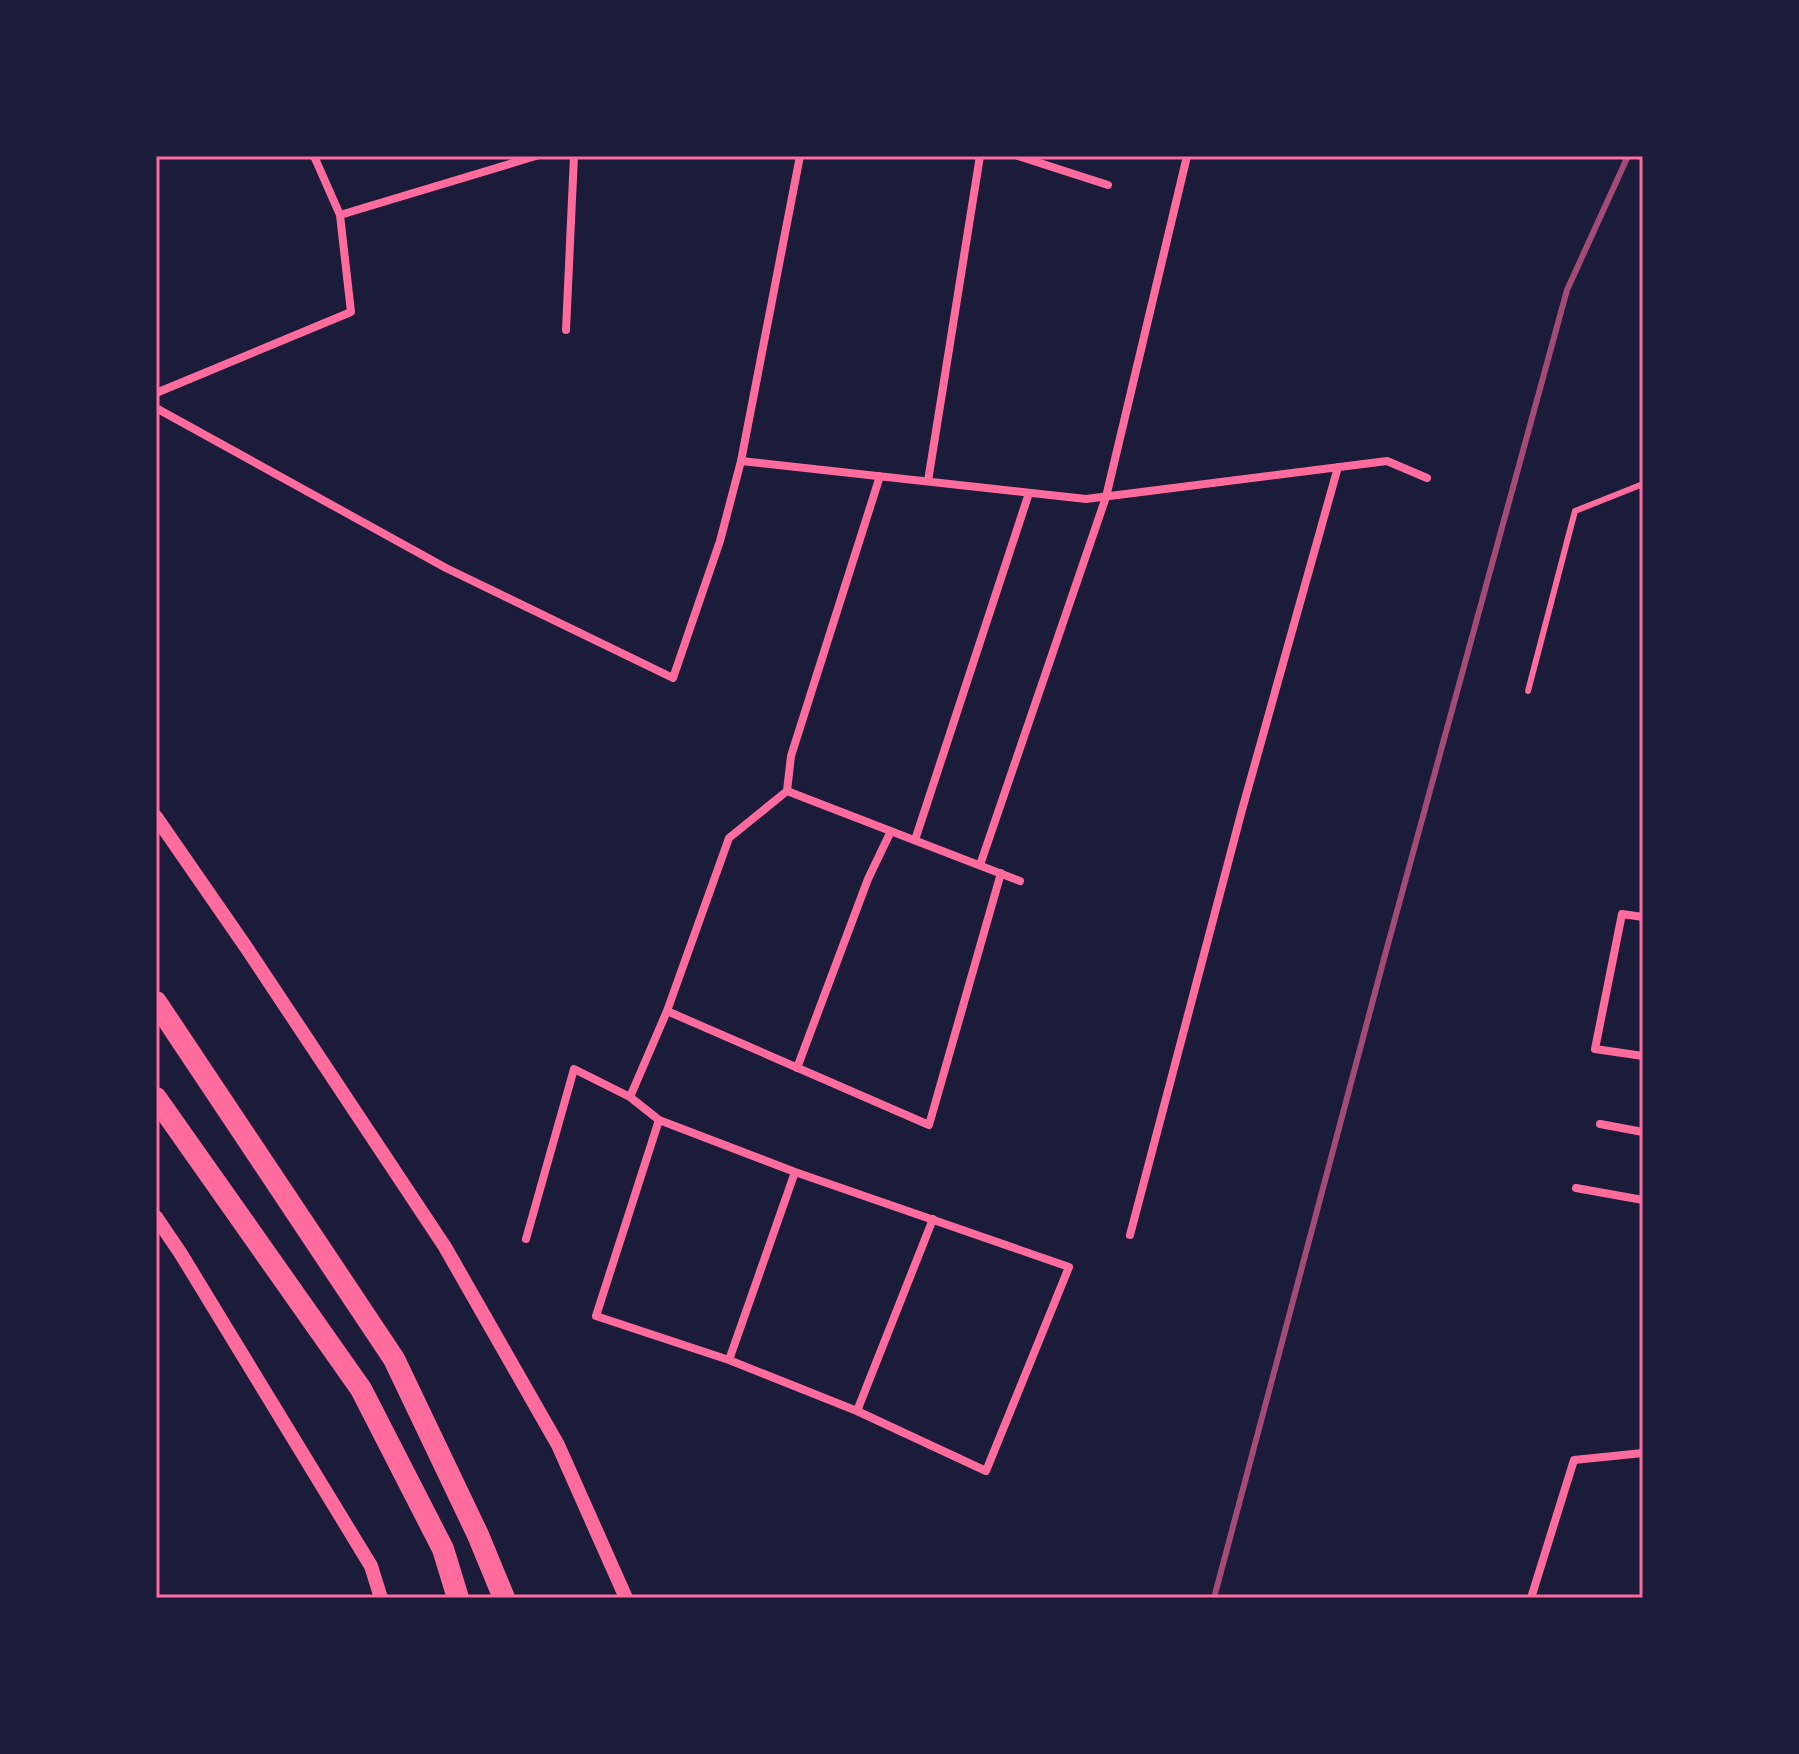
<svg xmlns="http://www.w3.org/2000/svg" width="1799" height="1754" viewBox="0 0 1799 1754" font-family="Ubuntu,sans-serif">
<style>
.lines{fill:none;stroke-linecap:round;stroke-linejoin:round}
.service{stroke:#ff6b9d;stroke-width:6}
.minor{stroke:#ff6b9d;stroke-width:8}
.tertiary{stroke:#ff6b9d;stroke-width:14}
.trunk{stroke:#ff6b9d;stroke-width:22}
.rail{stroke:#a44b75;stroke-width:6}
.neatline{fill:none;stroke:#ff6b9d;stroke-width:3}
</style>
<rect width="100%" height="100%" fill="#1b1b3a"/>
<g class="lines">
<path class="service" d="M 1528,691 L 1575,511 L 1643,484"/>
<path class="minor" d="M 314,156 L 340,215
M 1018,156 L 1108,185
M 566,330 L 574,156
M 156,393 L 351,312 L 340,215 L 536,156
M 156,408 L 446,568 L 673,678 L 720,541 L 741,461 L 1086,499 L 1387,461 L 1427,478
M 741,461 L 800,156
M 880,476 L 791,756 L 787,791 L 1020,881
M 928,481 L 980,156
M 915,840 L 1029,493
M 980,865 L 1106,497 L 1187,156
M 1643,917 L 1622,914 L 1595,1049 L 1643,1056
M 667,1011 L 929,1125 L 1001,873
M 797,1068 L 868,879 L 891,831
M 630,1097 L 659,1120 L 795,1172 L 1069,1267 L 986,1471 L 857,1411
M 659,1120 L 596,1316 L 729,1360 L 795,1172
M 1600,1124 L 1643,1132
M 1576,1188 L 1643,1200
M 1130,1235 L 1242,810 L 1338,467
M 526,1239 L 574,1069 L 630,1097 L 667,1011 L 729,838 L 787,791
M 729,1360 L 857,1411 L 933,1219
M 1531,1598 L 1574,1460 L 1643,1453"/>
<path class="tertiary" d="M 156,817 L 248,950 L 445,1247 L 558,1445 L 626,1598
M 156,1217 L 181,1254 L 371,1566 L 381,1598"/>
<path class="trunk" d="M 156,1002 L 394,1359 L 478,1535 L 504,1598
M 156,1098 L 361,1389 L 443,1549 L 458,1598"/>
<path class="rail" d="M 1214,1598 L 1385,955 L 1567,290 L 1628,156"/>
</g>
<rect width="1799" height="1754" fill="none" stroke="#1b1b3a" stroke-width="316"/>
<rect x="158" y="158" width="1483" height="1438" class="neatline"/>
</svg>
